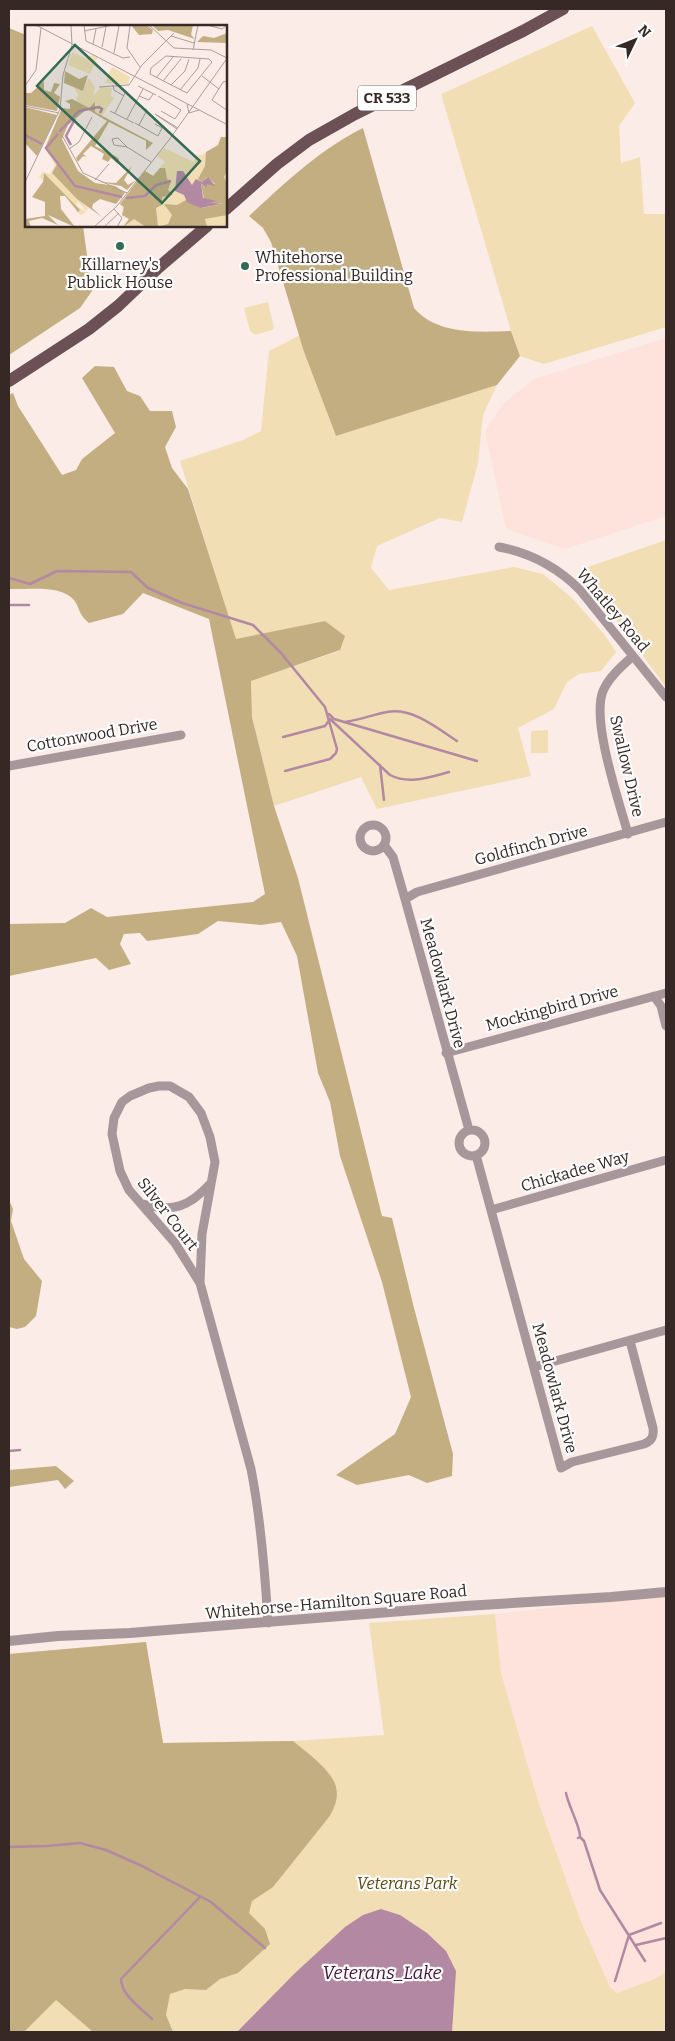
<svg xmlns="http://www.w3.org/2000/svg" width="675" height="2041" viewBox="0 0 675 2041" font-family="Bitter,serif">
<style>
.built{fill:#fee2dc}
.green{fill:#f2deb4}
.forest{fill:#c3ae82}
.water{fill:#b288a3}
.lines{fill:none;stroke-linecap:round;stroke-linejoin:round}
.stream{stroke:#b288a3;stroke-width:2.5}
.minor{stroke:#a8979a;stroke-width:9}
.tertiary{stroke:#a8979a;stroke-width:10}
.primary{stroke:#6b5055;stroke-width:12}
.poi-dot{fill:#336b53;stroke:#fdfdfd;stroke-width:2}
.labels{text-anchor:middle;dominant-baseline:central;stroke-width:4.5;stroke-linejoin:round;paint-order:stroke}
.shield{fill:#fdfdfd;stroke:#726866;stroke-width:1}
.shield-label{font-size:15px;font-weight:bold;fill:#362825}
.poi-label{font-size:16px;fill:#362825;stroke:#fdfdfd;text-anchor:start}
.street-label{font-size:16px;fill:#362825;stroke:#fdfdfd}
.park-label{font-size:16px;font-style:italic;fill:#5f4813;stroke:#fdfdfd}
.water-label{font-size:18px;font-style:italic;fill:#48133a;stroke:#fdfdfd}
.inset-river{fill:none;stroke:#b288a3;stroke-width:2.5}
.inset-road{fill:none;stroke:#ac9e9a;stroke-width:1}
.view{fill:#336b53;fill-opacity:0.15;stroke:#336b53;stroke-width:2.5}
.inset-edge{fill:none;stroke:#362825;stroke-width:2.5}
</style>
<rect width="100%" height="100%" fill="#fbece8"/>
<path class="built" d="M 666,338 L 666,516 L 565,549 L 506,529 L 485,431 L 504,403 L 534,379 Z
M 666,1595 L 666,1972 L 652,1980 L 617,1993 L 610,1988 L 580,1919 L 539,1804 L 501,1673 L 495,1614 Z"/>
<path class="green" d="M 592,26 L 635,103 L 619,126 L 621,163 L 640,157 L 644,214 L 666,214 L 666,327 L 544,364 L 520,356 L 511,331 L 441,94 Z
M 268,302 L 274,328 L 272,330 L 255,335 L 250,331 L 244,308 Z
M 300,335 L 304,352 L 336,436 L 497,385 L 483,415 L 478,463 L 462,522 L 440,518 L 377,546 L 371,568 L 389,590 L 514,567 L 543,574 L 571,597 L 604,634 L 616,652 L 601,671 L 579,674 L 567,682 L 554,709 L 518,728 L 531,776 L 377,809 L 361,777 L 274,806 L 252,717 L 251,681 L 339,651 L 325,621 L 236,640 L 180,461 L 243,440 L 261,431 L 269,351 Z
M 666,540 L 666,687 L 590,585 L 585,568 Z
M 548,730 L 548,753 L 531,753 L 531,731 Z
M 495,1614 L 501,1673 L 539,1804 L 580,1919 L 610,1987 L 617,1993 L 652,1980 L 666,1972 L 666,2032 L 9,2032 L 9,1654 L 146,1642 L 163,1743 L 293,1741 L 384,1735 L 369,1623 Z"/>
<path class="forest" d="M 9,28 L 26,35 L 26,91 L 25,92 L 26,95 L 26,226 L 83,226 L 92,291 L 80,308 L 9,355 Z
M 363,128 L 414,308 C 437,335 478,332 511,331 L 520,356 L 497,385 L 336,436 L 304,352 L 271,242 L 263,228 L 249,216 C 285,183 319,150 363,128 Z
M 95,366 L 114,367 L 127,391 L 140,396 L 150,411 L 172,411 L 176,427 L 165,447 L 172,468 L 188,489 L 236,639 L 325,621 L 345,636 L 340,650 L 251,681 L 252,717 L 274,806 L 298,878 L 382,1216 L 392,1218 L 414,1308 L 453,1454 L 452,1476 L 427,1483 L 409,1475 L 357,1485 L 336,1475 L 395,1434 L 411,1397 L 382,1282 L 340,1156 L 330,1102 L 318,1073 L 297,956 L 281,922 L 261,925 L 218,921 L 198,934 L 147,941 L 140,933 L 124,934 L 120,944 L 131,964 L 109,970 L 96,958 L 9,976 L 9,924 L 65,923 L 91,908 L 107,917 L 253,902 L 265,894 L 209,619 L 143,593 L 123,614 L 89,623 C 78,614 80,608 74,600 C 60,584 28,590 9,589 L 9,395 L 13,393 L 18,406 L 62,475 L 76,470 L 82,459 L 115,433 L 82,378 Z
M 9,1200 L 13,1209 L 11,1221 L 24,1259 L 42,1281 L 36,1316 L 25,1327 L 17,1329 L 9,1327 Z
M 56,1466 L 74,1481 L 65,1489 L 58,1480 L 9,1487 L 9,1470 Z
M 146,1642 L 163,1743 L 293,1741 C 306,1752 332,1770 336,1787 C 339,1798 334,1809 329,1817 L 273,1887 L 252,1901 L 249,1913 L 265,1929 L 270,1944 L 238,1973 L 220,1979 L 206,1990 L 185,1989 L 170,1994 L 166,2015 L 173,2032 L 93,2032 L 56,2000 L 24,2032 L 9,2032 L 9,1654 Z"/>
<path class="water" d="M 381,1909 L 400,1915 L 427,1933 L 446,1951 L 456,1971 L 452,2032 L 237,2032 L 294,1974 L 345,1927 L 363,1915 Z"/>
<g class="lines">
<path class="stream" d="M 9,578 L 30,584 L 57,571 L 131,572 L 148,588 L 182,603 L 253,625 L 281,653 L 325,707 L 337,749 L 336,753 L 330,759 L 285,771
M 9,605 L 29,605
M 329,714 L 334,719 L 477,761
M 345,722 C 359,720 372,715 387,712 C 412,707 437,728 457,741
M 283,737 L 325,726 L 330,719 L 390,775 C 409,785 430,777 449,772
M 380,765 L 384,800
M 9,1451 L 20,1450
M 566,1793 C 568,1805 581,1828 580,1837
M 578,1838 L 580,1837 L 584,1841 L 600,1890 L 645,1961
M 9,1847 L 47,1846 L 80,1843 L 106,1850 L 140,1865 L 211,1902 L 265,1948
M 636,1945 L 666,1938
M 615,1981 L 629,1935 L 661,1923
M 152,2019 C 141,2008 121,1995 121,1979 L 200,1897"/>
<path class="minor" d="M 499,547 C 531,553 557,567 580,590 L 666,697
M 9,766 L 181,735
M360 838a13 13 0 1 1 26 0a13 13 0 1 1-26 0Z
M 628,834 C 619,801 591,721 603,691 C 609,677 622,666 633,656
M 384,845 L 393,857 L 405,899 L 469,1130
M 405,899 L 417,892 L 666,822
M 654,996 L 661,1006 L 666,1026
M 446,1053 L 666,993
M459 1143a13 13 0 1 1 26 0a13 13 0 1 1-26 0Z
M 476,1155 L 561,1468 L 572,1462 L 644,1444 C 652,1441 654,1436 653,1428 L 630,1341
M 143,1204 C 173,1213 190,1206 210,1184
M 491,1210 L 666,1160
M 200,1283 L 175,1243 L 129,1190 L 120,1171 L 112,1134 L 114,1118 L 122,1102 L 130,1096 L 149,1088 L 159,1086 L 170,1086 L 189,1097 L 201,1113 L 210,1137 L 215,1162 L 202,1234 L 200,1283 L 251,1469 C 261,1520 265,1571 268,1623
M 534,1367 L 666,1330"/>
<path class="tertiary" d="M 9,1641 L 58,1636 L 130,1633 L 465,1606 L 611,1597 L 666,1592"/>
<path class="primary" d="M 226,209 L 277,164 L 309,140 L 355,114 L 523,31 L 563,9
M 9,381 L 89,329 L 118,306 L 158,268 L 207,226"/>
</g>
<g class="poi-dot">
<circle cx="120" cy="246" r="5"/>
<circle cx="245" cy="266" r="5"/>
</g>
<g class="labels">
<rect class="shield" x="358" y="85.5" width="58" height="25" rx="4"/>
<g class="shield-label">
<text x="387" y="98">CR 533</text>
</g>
<g class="poi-label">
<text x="255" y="257">Whitehorse<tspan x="255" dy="18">Professional Building</tspan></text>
<text x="120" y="264" text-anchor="middle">Killarney's<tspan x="120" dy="18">Publick House</tspan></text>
</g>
<g class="street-label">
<text transform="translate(613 610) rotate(50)">Whatley Road</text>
<text transform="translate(92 735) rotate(-10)">Cottonwood Drive</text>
<text transform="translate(627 766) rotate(77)">Swallow Drive</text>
<text transform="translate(531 845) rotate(-15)">Goldfinch Drive</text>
<text transform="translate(443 983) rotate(75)">Meadowlark Drive</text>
<text transform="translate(552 1008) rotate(-15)">Mockingbird Drive</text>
<text transform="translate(575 1171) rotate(-16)">Chickadee Way</text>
<text transform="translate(168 1214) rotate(52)">Silver Court</text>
<text transform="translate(555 1388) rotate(75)">Meadowlark Drive</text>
<text transform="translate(336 1602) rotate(-5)">Whitehorse-Hamilton Square Road</text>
</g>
<g class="park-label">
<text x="407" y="1883">Veterans Park</text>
</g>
<g class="water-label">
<text x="382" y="1973">Veterans_Lake</text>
</g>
</g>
<g transform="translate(25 25)">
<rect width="202" height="202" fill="#fbece8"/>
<path d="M 47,27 L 62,34 L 67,29 L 73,32 L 65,49 L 43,40 ZM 87,42 L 105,52 L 103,60 L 80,58 ZM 64,53 L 70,63 L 68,71 L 76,62 L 87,63 L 86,71 L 89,73 L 77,91 L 68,85 L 71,78 L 64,83 L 50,77 L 53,70 L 49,62 L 58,65 ZM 196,112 L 202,112 L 202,202 L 98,202 L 104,194 L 95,179 L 120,146 L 128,151 L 140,137 L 132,131 L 139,123 L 169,137 L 171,130 L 177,130 L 193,120 ZM 20,123 L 32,139 L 27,148 L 63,183 L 61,186 L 53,177 L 51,180 L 61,187 L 56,190 L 51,186 L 55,185 L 52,182 L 19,148 L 18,155 L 14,152 L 18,147 L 25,149 L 30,140 Z" fill="#f2deb4"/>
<path d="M 106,0 L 123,1 L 128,5 L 127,9 L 114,10 ZM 127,0 L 168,0 L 166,10 L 170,14 L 143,5 L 133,6 ZM 202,8 L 202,18 L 172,17 L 178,11 L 189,13 ZM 40,46 L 54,54 L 63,50 L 58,66 L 39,58 ZM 19,56 L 19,65 L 26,67 L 29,58 L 35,59 L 29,68 L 35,72 L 32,86 L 0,80 L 0,68 L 6,68 ZM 47,74 L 64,83 L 70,77 L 70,87 L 128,118 L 121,125 L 121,116 L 84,97 L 70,121 L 92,132 L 94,134 L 93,139 L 86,133 L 83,137 L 77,134 L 79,129 L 66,121 L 58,129 L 62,132 L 58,131 L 53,137 L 51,133 L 82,96 L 62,84 L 43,100 L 37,114 L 53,146 L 70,158 L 90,161 L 100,168 L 91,179 L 75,174 L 68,179 L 67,183 L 77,192 L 52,174 L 27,148 L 32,139 L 20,123 L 37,83 L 45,84 L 45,79 L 40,76 ZM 0,82 L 32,90 L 12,131 L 0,118 ZM 196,112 L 202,112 L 202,146 L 199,152 L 202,159 L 202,190 L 180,194 L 182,202 L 121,202 L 109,194 L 98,202 L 104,194 L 97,190 L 99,182 L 95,179 L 120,146 L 128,151 L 135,143 L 140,143 L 142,154 L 146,156 L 143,165 L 148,170 L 137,172 L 137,180 L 131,183 L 133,202 L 143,199 L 147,190 L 139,179 L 152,180 L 161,175 L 175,183 L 194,180 L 197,178 L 177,181 L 191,176 L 179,174 L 176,158 L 180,163 L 182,159 L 190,159 L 182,152 L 177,157 L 173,154 L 180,141 L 181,127 L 193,120 ZM 107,141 L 99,155 L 103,160 L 111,155 L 102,165 L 96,161 L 74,157 L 91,158 ZM 19,148 L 55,185 L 53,187 L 40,171 L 35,171 L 36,184 L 50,202 L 23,190 L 33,200 L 17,193 L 4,196 L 6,202 L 0,202 L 0,194 L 20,191 L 20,177 L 7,172 L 18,157 Z" fill="#c3ae82"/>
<path d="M 152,146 L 158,146 L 167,160 L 171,154 L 177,157 L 183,152 L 190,161 L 182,159 L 181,163 L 176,158 L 178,173 L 192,176 L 178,180 L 186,178 L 197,179 L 175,183 L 162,177 L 159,170 L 150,166 Z" fill="#b288a3"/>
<path class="inset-river" d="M 34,107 L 54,86 L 74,82 L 77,84 L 75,88M 33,109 L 21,123 L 50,161 L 97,172M 0,110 L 17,119M 46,120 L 41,111 L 50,94M 101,173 L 120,171 L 131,160 L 146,156"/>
<path class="inset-road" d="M 11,0 L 203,100M 59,0 L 61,16 L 98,33 L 105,32M 124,0 L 149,23 L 186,25 L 202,33M 182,0 L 197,4 L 202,0M 105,1 L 102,23 L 115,42M 59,6 L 88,0M 146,11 L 169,18M 68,19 L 71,4M 77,22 L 81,2M 168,25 L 173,0M 89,28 L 94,1M 141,31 L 184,34 L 187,37 L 162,68 L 125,49 L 126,43 ZM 177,51 L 194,64M 131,53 L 148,32M 138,56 L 156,34M 203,56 L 198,57 L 187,75 L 203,86M 88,60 L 89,65 L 99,71M 146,60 L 160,46 L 164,34M 0,61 L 11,45 L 16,3M 113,61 L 131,70M 74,62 L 104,60 L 117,40 L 149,8M 155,65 L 173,43 L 175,34M 114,71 L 124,75 L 128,69M 133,71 L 156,85 L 150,94 L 136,86M 110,78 L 122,85 L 114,100M 162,79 L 164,88 L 174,85M 0,81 L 34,88M 85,86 L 109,98M 90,88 L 101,66M 102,94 L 118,64M 110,98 L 133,111 L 137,103 L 130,99M 152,104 L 130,89 L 153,103M 28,105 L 38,112 L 58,148 L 102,168M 102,122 L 93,113 L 87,114 L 89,120 L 102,122 L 126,137M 44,124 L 54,117 L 67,92M 70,155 L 84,139M 0,157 L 35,84 L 38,50 L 47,20 L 46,0M 89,184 L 97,193 L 92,202M 69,202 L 92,181 L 144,115 L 203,32M 79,202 L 94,188"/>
<path class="view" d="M 50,20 L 175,136 L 137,178 L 12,61 Z"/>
<rect width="202" height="202" class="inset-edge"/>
</g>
<rect width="675" height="2041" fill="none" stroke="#362825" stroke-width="20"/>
<g transform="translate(635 40) rotate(47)" stroke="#fdfdfd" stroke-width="4" paint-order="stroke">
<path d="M0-4L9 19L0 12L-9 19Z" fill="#362825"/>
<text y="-8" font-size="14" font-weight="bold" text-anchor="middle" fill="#362825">N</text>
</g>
</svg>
